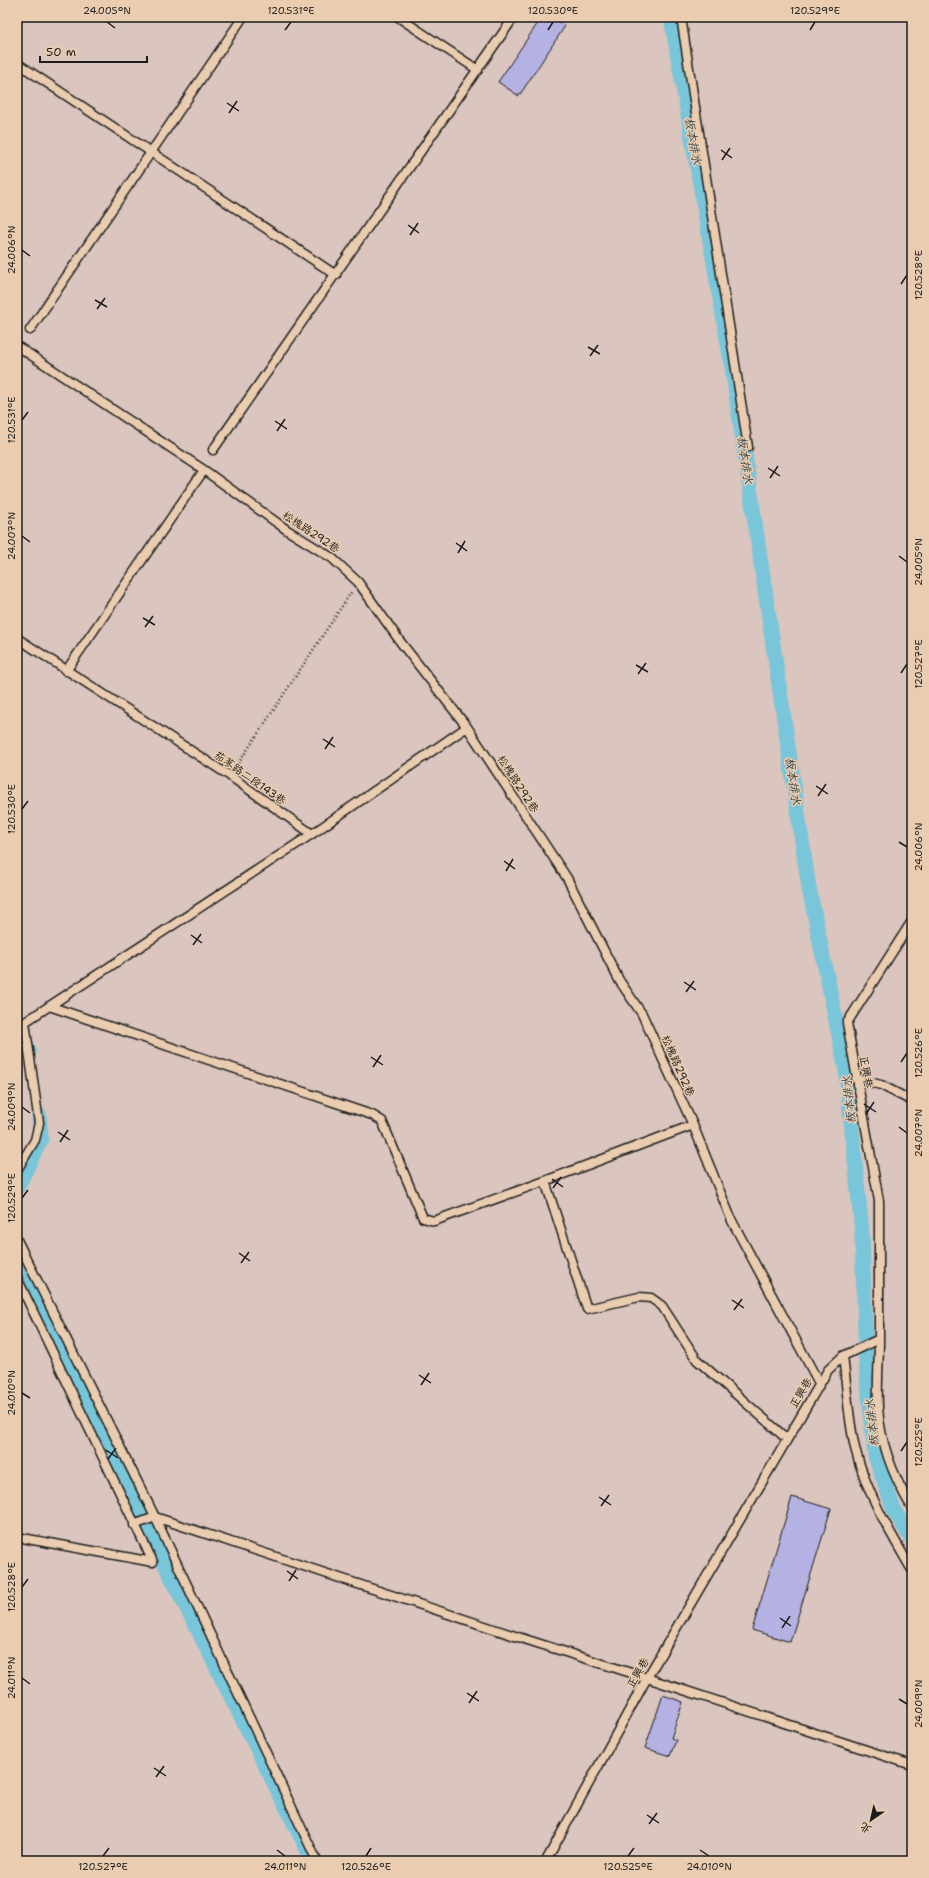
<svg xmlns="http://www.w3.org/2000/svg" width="929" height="1878" viewBox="0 0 929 1878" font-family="'Shantell Sans','LXGW WenKai TC',sans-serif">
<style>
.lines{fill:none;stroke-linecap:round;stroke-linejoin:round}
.canal{stroke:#79c5d9;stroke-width:15}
.building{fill:#b3b2e3;stroke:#1c1c1c}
.lane-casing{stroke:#1c1c1c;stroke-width:11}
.path{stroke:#1c1c1c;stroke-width:2.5;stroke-dasharray:1 3;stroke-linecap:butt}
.lane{stroke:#eacdb0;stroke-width:8}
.ticks{fill:none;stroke:#1c1c1c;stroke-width:1.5}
.labels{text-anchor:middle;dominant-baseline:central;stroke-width:3;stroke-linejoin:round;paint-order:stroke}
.street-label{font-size:11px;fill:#1c1c1c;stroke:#eacdb0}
.water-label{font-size:12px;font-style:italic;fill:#33464b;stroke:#eacdb0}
.neatline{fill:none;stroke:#1c1c1c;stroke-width:1.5}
.ticks-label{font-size:10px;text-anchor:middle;fill:#1c1c1c}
</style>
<rect width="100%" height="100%" fill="#dac5bf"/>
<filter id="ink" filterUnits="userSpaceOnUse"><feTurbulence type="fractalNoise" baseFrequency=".025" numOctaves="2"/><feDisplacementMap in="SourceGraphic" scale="8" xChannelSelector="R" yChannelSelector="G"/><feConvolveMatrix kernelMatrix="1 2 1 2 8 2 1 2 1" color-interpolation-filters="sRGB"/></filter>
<g filter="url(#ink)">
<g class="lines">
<path class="canal" d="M 671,17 L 732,367 L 809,888 L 846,1070 L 862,1231 L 866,1366 L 875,1455 L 894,1510 L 912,1540
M 17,1017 L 29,1052
M 17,1188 L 41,1139 L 39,1115
M 17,1256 L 79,1392 L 310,1855"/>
</g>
<path class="building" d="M 542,17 L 551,17 L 565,26 L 519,96 L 498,82 Z
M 792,1497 L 831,1509 L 790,1642 L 752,1630 Z
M 663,1695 L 683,1702 L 671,1738 L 676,1740 L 670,1756 L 645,1748 Z"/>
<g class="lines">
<defs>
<path id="lane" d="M 398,17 L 478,70
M 681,17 L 748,447
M 17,63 L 336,275
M 30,330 L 243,17
M 17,346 L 204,470 L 287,530 L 332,558 L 358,582 L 402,644 L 467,727 L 567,878 L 619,980 L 642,1014 L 693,1125 L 732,1221 L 819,1383
M 213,450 L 514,17
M 17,638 L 230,776 L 312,834 L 467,727
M 66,671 L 204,470
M 49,1006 L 372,1115 L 382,1121 L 423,1218 L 434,1221 L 545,1181 L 693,1125
M 856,1079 L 881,1085 L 912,1101
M 17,1170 L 35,1140 L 39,1123 L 25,1022 L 312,834
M 545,1181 L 587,1309 L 639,1297 L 651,1298 L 662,1306 L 697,1360 L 787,1439
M 17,1240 L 155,1517 L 317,1861
M 17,1278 L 153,1562 L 17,1537
M 879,1339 C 879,1361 877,1384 878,1407 C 880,1442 894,1478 912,1508
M 843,1356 C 847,1387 848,1418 855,1448 C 866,1492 889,1531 912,1570
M 134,1525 L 155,1517 L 515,1636 L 647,1678 L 912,1765
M 546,1861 L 647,1678 L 828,1370 L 843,1356 L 879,1339 L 879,1201 L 847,1023 L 912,921"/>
</defs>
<use href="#lane" class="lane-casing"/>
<path class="path" d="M 236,767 L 352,591"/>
<use href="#lane" class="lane"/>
</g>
</g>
<path class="ticks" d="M 107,22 L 115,28M 285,30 L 291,22M 548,30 L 553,22M 810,30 L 815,22M 227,103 L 239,111M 229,113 L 237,101M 721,150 L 732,158M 722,160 L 730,148M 408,225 L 419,233M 410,235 L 418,223M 22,250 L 30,256M 901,284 L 907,275M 95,300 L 107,307M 97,309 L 105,298M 588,347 L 600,354M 590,356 L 598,345M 22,420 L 28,412M 275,421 L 287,429M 277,431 L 285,419M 768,468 L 780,476M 770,478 L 778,466M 22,536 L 30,542M 456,543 L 467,551M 458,553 L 465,541M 899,556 L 907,562M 143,618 L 155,625M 145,627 L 153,616M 636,665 L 648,672M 901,673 L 907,664M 638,674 L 646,663M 323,739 L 335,747M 325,749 L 333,737M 816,786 L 828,794M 818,796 L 826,784M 22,809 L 28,801M 899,842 L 907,847M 504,861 L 515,869M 506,871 L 513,859M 191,935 L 202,943M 193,945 L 201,934M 684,982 L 696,990M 686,992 L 694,981M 371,1057 L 383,1065M 901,1062 L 907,1053M 373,1067 L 381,1055M 864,1104 L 876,1112M 22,1107 L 30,1113M 866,1114 L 874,1102M 899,1127 L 907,1133M 58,1132 L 70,1140M 60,1142 L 68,1130M 552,1179 L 563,1187M 553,1188 L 561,1177M 22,1198 L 28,1190M 239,1253 L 250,1261M 241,1263 L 249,1252M 732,1300 L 744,1308M 734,1310 L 742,1299M 419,1375 L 431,1383M 421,1385 L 429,1373M 22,1393 L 30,1398M 106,1450 L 118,1458M 901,1451 L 907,1442M 108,1459 L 116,1448M 599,1497 L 611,1505M 601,1506 L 609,1495M 287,1571 L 298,1579M 289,1581 L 296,1570M 22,1587 L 28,1579M 780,1618 L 791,1626M 782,1628 L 790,1616M 22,1678 L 30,1684M 467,1693 L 479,1701M 899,1699 L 907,1704M 469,1703 L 477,1691M 154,1768 L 166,1776M 156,1777 L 164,1766M 647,1815 L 659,1823M 649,1824 L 657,1813M 277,1850 L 285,1856M 700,1850 L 709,1856M 103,1856 L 109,1848M 366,1856 L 371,1848M 628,1856 L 634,1848"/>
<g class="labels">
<g class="street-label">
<text transform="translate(311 532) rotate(33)">松槐路292巷</text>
<text transform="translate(250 778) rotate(35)">茄苳路二段143巷</text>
<text transform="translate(518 784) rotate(57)">松槐路292巷</text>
<text transform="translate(678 1066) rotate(66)">松槐路292巷</text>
<text transform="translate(866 1072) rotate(80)">正興巷</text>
<text transform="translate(801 1393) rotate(-59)">正興巷</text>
<text transform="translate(638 1673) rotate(-60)">正興巷</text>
</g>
<g class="water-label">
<text transform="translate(693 141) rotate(80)">板本排水</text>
<text transform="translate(745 460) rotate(82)">板本排水</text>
<text transform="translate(793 781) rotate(82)">板本排水</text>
<text transform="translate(849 1100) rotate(-96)">板本排水</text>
<text transform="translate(872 1423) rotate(-96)">板本排水</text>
</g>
</g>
<rect width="929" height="1878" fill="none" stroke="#eacdb0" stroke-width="44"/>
<g transform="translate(871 1820) rotate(214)" stroke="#eacdb0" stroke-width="3" paint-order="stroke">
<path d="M0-3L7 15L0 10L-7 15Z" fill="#1c1c1c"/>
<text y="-6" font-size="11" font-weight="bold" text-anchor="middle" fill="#1c1c1c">北</text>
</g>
<path d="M40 56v6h107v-6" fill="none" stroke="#1c1c1c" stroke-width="2"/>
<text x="46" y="56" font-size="12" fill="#1c1c1c" stroke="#eacdb0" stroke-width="3" paint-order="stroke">50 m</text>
<rect x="22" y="22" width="885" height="1834" class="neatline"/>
<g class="ticks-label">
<text x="107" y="14">24.005°N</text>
<text x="291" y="14">120.531°E</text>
<text x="553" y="14">120.530°E</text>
<text x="815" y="14">120.529°E</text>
<text transform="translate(11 250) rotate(-90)" y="4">24.006°N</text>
<text transform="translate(918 275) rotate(-90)" y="4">120.528°E</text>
<text transform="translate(11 420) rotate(-90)" y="4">120.531°E</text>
<text transform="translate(11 536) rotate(-90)" y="4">24.007°N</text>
<text transform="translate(918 562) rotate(-90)" y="4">24.005°N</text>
<text transform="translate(918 664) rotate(-90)" y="4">120.527°E</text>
<text transform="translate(11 809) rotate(-90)" y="4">120.530°E</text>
<text transform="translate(918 847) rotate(-90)" y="4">24.006°N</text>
<text transform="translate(918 1053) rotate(-90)" y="4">120.526°E</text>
<text transform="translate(11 1107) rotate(-90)" y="4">24.009°N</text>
<text transform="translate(918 1133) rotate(-90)" y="4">24.007°N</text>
<text transform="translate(11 1198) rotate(-90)" y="4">120.529°E</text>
<text transform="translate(11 1393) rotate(-90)" y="4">24.010°N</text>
<text transform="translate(918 1442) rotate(-90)" y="4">120.525°E</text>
<text transform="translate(11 1587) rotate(-90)" y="4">120.528°E</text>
<text transform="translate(11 1678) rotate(-90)" y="4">24.011°N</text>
<text transform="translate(918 1704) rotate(-90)" y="4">24.009°N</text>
<text x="103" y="1870">120.527°E</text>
<text x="285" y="1870">24.011°N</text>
<text x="366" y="1870">120.526°E</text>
<text x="628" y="1870">120.525°E</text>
<text x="709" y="1870">24.010°N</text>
</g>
</svg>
